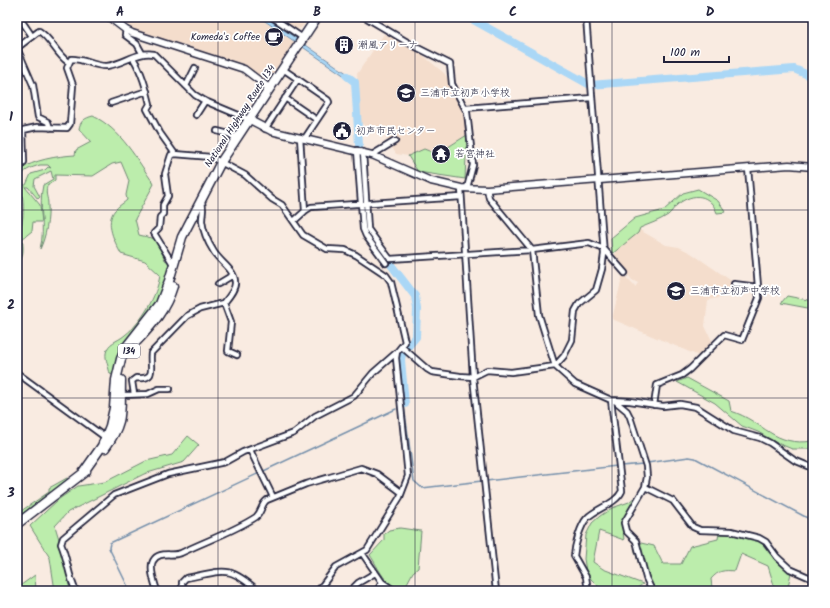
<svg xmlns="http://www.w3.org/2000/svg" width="830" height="608" viewBox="0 0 830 608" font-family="Kalam,'Klee One',sans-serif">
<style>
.built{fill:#f4ddcc}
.green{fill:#bcedac;stroke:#6f8874;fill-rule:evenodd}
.water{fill:#aad7f6;stroke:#748fab}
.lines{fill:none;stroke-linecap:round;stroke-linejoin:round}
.stream{stroke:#748fab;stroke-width:1.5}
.river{stroke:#aad7f6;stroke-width:8}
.street-casing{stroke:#22223b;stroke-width:8}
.secondary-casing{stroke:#22223b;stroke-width:9}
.highway-casing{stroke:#22223b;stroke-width:11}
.street{stroke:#fff;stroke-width:4.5}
.secondary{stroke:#fff;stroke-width:6}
.highway{stroke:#fff;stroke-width:8}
.grid{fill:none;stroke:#22223b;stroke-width:1;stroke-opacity:0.55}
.labels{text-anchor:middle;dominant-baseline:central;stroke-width:3.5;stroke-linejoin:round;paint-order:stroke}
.shield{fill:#fff;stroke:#646476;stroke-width:1}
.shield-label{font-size:9px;font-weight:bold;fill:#22223b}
.poi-label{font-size:10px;fill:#22223b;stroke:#fff;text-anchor:start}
.street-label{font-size:10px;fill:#22223b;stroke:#fff}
.neatline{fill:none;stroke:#22223b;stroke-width:1.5}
.grid-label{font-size:13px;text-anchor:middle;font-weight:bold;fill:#22223b}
</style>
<rect width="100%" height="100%" fill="#f9ebe1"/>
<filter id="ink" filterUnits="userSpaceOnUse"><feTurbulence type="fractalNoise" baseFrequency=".025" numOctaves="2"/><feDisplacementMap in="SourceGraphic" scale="8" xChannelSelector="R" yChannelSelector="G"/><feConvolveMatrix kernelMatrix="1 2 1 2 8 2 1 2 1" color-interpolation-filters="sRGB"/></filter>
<g filter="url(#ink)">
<path class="built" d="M 116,17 L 258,17 L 294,42 L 269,79 L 266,80 L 243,64 L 133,29 Z
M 279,17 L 310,17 L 301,28 L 297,29 Z
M 384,34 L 420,53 L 445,74 L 464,112 L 467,135 L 437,154 L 424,149 L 408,156 L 396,154 L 382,131 L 375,133 L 361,123 L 357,74 Z
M 638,229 L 666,245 L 679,247 L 691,253 L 733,282 L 734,295 L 708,300 L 705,326 L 713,343 L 699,356 L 612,319 L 623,274 L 635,287 L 638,283 L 632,280 L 614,256 L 620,246 Z"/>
<path class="green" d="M 93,116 C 121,129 137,160 154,184 L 135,219 L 139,235 L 156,239 L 165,260 L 169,262 L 166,281 L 156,302 L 126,340 L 117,356 L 114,375 L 110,374 C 109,368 105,359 106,353 C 108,342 117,342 125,335 C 142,322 157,296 160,275 L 145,261 L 121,254 C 115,242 104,223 115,210 C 118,206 124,203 127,200 L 126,195 L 129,181 L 121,162 L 112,164 L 93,176 L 55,175 L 55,180 L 47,186 C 45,196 48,196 48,205 C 49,218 46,237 40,249 C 46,227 38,206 43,185 L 53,179 L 51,171 L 35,179 L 34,186 L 40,197 L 38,199 L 28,187 L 25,187 L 40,205 L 42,222 L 33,222 L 32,231 L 22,239 C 24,247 24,259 17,265 L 17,229 L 20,229 C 25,217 25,195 18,184 L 20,170 C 33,160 57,156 75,155 L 76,150 L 91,142 L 79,129 C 80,121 85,118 93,116 ZM 40,165 L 48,165 L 51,168 L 48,167 L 45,170 L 31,174 L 26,185 L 24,185 L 20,178 C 24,170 30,168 40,165 Z
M 467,135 L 465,179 L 418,172 L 408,156 L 424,149 L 437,154 Z
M 698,189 L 718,201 L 726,212 L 717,213 C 710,194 694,192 678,204 C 674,207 672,212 668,215 C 659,221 649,224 640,228 L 638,233 L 612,254 L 611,238 L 635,218 L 664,210 L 683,193 Z
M 787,296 L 813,301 L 813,309 L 781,303 Z
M 687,378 L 729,401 L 731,411 C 765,422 773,447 813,441 L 813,451 L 812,449 L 792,449 L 775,442 L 758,432 L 742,426 L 715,403 L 677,382 Z
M 188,436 L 199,445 L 184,462 L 144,474 L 68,512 L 55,526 L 64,556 L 69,586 L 73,591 L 55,591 L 50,558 L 30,526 L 59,499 L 78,486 L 105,482 L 146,461 L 172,455 Z
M 67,478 L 69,479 L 21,515 L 21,511 L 49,492 L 49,488 Z
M 636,496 L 622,523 L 624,540 L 599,531 L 593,562 L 603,569 L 643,584 L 633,591 L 615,591 L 617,588 L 600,588 L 591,579 L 586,571 L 584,559 L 586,535 L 592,523 L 600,516 L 612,508 L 629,502 Z
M 400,528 L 421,531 L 418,568 L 413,572 L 404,589 C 385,588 379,568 370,555 L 384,540 L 384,534 L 389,530 Z
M 719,532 L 740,534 L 759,540 L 776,561 L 791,573 L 787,591 L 775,591 L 773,582 L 768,566 L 741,554 L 735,571 C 724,570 719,570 711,579 L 712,588 L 705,591 L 653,591 L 641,572 L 634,548 L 641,543 L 654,546 L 663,564 L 681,564 L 690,546 L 718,539 Z
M 35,575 L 36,591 L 18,591 L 17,588 Z"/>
<path class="water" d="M 259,17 L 265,17 L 351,76 L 356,81 L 355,83 Z"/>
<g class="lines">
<path class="stream" d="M 404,405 L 414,481 L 422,488 L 482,481
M 647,463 L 689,457 L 695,458 L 813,521
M 621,466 L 643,464
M 486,481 L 617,466
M 130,591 L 109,548 L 110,543 L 396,409"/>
<path class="river" d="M 468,17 L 590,85 L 794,69 L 813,77
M 347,76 L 355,82 L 362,192
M 364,225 L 368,235 L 415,296 L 417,309 L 416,337 L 407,348
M 402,354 L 401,360 L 405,404"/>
<defs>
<path id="street" d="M 19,17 L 32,36
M 272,17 L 303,38
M 365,17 L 414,46 L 450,64 L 452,84 L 467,112 L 473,165 L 467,188
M 126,30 L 125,35 L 137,44 L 142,53
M 17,48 L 33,85 L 38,117 L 48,122 L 50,128
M 17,48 L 39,31 C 51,38 56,54 68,62
M 283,69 L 328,100 L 329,102 L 305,138
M 186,86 L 195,68
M 285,98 L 317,120
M 111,103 L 147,91
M 466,108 L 592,98
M 196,115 L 205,101
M 265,129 L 298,79
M 217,131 L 229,134 L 236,138
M 357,150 L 363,229 L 366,236 L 386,263
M 363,152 L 368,229 L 390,259 L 532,250 L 589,243 L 604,249 L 625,273
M 372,155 L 395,141
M 17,172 L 24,162 L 23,130 L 37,127 L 67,128 L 70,124 L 73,85 L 67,68 L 71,59 C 83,58 95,67 107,66 C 124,64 137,51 154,54 L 195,95 L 205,101 L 248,119
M 461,188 L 473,377 L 496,591
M 487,189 L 489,198 L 532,250 L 539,315 L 555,366 L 575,384 L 611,400 L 630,401 L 663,406 L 680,404 L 696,407 L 734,431 L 760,438 L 770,443 L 794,460 L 813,468
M 305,211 L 311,207 L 461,197
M 294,221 L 305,211 L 300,137
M 173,264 L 154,233 L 159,228 L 160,217 L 163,214 L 163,205 L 168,196 L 165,174 L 171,155 L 175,154
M 218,284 L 233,275
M 734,284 L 758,287
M 224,303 L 231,322 L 228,351 L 237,355
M 402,347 L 427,369 L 432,372 L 460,376 L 473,377 L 487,370 L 511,372 L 555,366 L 564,356 L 572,340 L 575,311 L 579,304 L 596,290 L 602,269 L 604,254 L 586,17
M 17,373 L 106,438
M 134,394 L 132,381 L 136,378 C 158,380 149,367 151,353 L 187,316 L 200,309 L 224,303 C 228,298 236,289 235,282 C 235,270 220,262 214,252 C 209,244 203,231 202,221 C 202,212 205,208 201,200
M 122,395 L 148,394 L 159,389 L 170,389
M 615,401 L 627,411 L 630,417 L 646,466 L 647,477 L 645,487 L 624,523 L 626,531 L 636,541 L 646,578 L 652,591
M 654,405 L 657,385 L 682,375 L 690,369 L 724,335 L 742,340 L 759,298 L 748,168
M 250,450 L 273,497
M 645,487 L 673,501 L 693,527 L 700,530 L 731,531 L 759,538 L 766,542 L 777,557 L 790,569 L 813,579
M 362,553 L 382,582 L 395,591
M 76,591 C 68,576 68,560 61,544 L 63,538 L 114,495 L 168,474 L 225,462 L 243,452 L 294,433 L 315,416 L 354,396 L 373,373 L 397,352 L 405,342 L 391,282 L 386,275 L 356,255 L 345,250 L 327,249 L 303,235 L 282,205 L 272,199 L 245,175 L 211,157 L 175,154 L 160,133 L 147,109 L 150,104 C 146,88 142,72 133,58
M 157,591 C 155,584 149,568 153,561 C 159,550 172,557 181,553 C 205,541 233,532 256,517 C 262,512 261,504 267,500 L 306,484 L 361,468 L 377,474 L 401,492
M 187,591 L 182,585 L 182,582 L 186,578 C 225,571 227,564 258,591
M 318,591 L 336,567 L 367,550 L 400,497 L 408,476 L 396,358 L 397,352
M 350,591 L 358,583 L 375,573
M 377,591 L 382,582
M 588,591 L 586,577 L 574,556 C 575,545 580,526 587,518 C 597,508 616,504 622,491 L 611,400"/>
<path id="secondary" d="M 109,17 L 126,30 L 132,33 L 244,69 L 269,88
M 248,119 L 271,131 L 372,155 L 431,181 L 461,188 L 487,189 L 789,165 L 813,167"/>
<path id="highway" d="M 137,341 C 153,324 166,309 173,286
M 105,448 C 125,421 120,411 121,380
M 83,473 L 102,446 L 110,426 L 114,408 L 116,380 L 121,359 L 127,346 L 160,304 L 169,281 L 182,237 L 221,162 L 317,17
M 17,524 L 86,471"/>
</defs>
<use href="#street" class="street-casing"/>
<use href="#secondary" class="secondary-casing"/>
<use href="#highway" class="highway-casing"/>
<use href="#street" class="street"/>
<use href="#secondary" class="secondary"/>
<use href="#highway" class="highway"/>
</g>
</g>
<path class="grid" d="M 218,17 L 218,591M 415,17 L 415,591M 612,17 L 612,591M 17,210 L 813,210M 17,398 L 813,398"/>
<defs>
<symbol id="cafe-disc" viewBox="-11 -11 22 22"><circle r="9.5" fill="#22223b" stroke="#fff"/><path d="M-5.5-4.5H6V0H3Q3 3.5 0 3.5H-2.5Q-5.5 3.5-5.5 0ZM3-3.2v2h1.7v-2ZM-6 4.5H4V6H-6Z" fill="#fff"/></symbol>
<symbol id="building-disc" viewBox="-11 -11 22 22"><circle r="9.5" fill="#22223b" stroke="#fff"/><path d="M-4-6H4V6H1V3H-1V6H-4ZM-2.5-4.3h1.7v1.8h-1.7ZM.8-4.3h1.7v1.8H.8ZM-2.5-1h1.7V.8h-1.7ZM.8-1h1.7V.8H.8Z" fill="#fff"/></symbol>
<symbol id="school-disc" viewBox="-11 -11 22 22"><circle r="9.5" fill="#22223b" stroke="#fff"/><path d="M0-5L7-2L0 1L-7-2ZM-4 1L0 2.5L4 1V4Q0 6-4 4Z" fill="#fff"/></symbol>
<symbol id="civic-disc" viewBox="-11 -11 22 22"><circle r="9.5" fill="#22223b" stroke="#fff"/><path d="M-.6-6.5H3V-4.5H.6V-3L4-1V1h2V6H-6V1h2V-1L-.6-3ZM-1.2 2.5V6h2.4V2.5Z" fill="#fff"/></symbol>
<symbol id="temple-disc" viewBox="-11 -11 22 22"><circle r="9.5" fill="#22223b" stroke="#fff"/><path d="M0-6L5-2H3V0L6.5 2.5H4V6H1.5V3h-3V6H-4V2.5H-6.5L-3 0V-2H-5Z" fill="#fff"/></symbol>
</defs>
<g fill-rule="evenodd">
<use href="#cafe-disc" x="263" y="26" width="22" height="22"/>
<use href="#building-disc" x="333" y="34" width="22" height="22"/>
<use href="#school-disc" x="395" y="82" width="22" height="22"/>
<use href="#civic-disc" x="331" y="120" width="22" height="22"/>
<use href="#temple-disc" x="430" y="143" width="22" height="22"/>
<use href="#school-disc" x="665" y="280" width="22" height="22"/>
</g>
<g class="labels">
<rect class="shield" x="118" y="344" width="22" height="14" rx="3"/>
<g class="shield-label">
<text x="129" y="351">134</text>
</g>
<g class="poi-label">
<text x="260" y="37" text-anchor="end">Komeda's Coffee</text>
<text x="358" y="45">潮風アリーナ</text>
<text x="420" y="93">三浦市立初声小学校</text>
<text x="356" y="131">初声市民センター</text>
<text x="455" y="154">若宮神社</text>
<text x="690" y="291">三浦市立初声中学校</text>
</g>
<g class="street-label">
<text transform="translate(240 116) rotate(-57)">National Highway Route 134</text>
</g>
</g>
<rect width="830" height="608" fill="none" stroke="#fff" stroke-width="44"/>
<path d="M664 56v6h65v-6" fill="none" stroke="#22223b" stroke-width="2"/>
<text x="670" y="56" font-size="12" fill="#22223b" stroke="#ffffff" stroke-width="3" paint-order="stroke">100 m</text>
<rect x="22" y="22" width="786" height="564" class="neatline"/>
<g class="grid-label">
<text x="120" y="16">A</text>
<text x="317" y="16">B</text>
<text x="513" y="16">C</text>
<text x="710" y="16">D</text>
<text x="11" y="121">1</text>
<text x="11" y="309">2</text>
<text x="11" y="497">3</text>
</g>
</svg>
